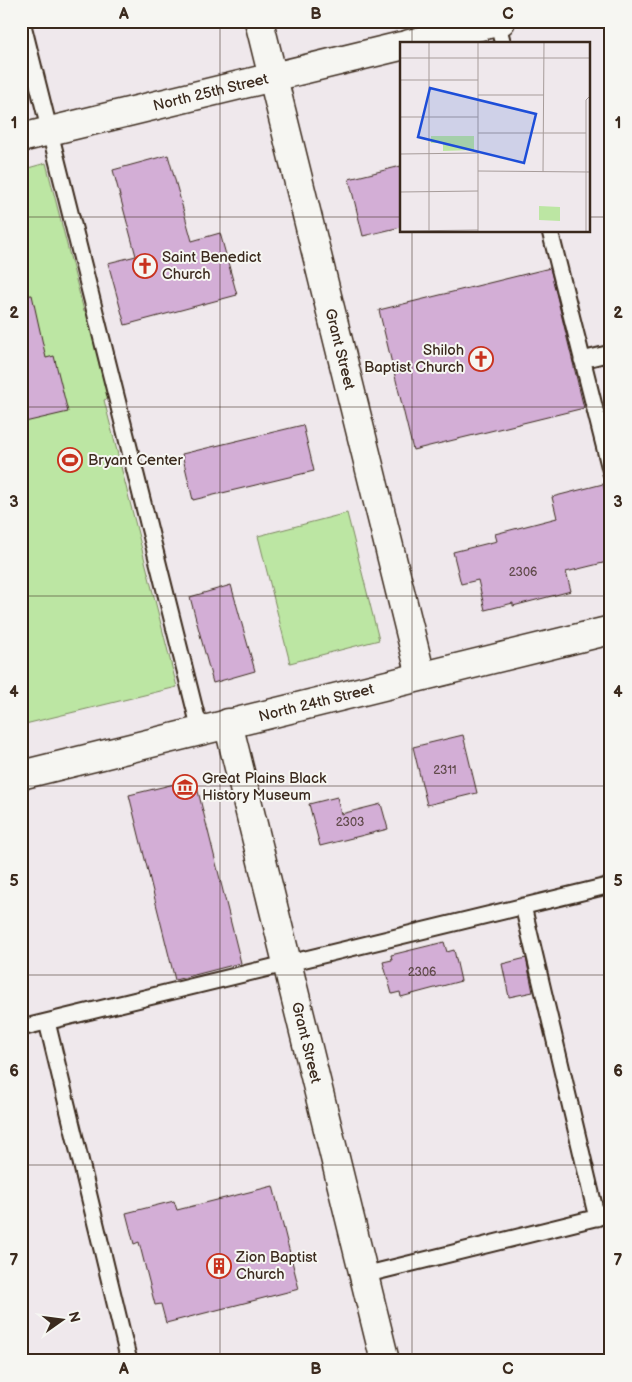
<svg xmlns="http://www.w3.org/2000/svg" width="632" height="1382" viewBox="0 0 632 1382" font-family="'Balsamiq Sans',sans-serif">
<style>
.green{fill:#bce6a3;stroke:#7c8860}
.building{fill:#d3aed6;stroke:#3b2a1e}
.lines{fill:none;stroke-linecap:round;stroke-linejoin:round}
.service-casing{stroke:#3b2a1e;stroke-width:19}
.minor-casing{stroke:#3b2a1e;stroke-width:31}
.secondary-casing{stroke:#3b2a1e;stroke-width:31}
.service{stroke:#f6f6f2;stroke-width:15}
.minor{stroke:#f6f6f2;stroke-width:28}
.secondary{stroke:#f6f6f2;stroke-width:28}
.grid{fill:none;stroke:#3b2a1e;stroke-width:1;stroke-opacity:0.55}
.labels{text-anchor:middle;dominant-baseline:central;stroke-width:4;stroke-linejoin:round;paint-order:stroke}
.number-label{font-size:12px;fill:#614b4c}
.street-label{font-size:15px;fill:#3b2a1e;stroke:#f6f6f2}
.poi-label{font-size:15px;fill:#3b2a1e;stroke:#f6f6f2;text-anchor:start}
.inset-road{fill:none;stroke:#a79c9a;stroke-width:1}
.view{fill:#1d4ed8;fill-opacity:0.15;stroke:#1d4ed8;stroke-width:2.5}
.inset-edge{fill:none;stroke:#3b2a1e;stroke-width:2.5}
.neatline{fill:none;stroke:#3b2a1e;stroke-width:2}
.grid-label{font-size:16px;text-anchor:middle;font-weight:bold;fill:#3b2a1e}
</style>
<rect width="100%" height="100%" fill="#efe8ec"/>
<filter id="ink" filterUnits="userSpaceOnUse"><feTurbulence type="fractalNoise" baseFrequency=".02" numOctaves="2"/><feDisplacementMap in="SourceGraphic" scale="10" xChannelSelector="R" yChannelSelector="G"/><feConvolveMatrix kernelMatrix="1 2 1 2 8 2 1 2 1" color-interpolation-filters="sRGB"/></filter>
<g filter="url(#ink)">
<path class="green" d="M 46,163 L 84,311 L 95,309 L 116,396 L 104,400 L 177,687 L 21,725 L 21,170 Z
M 347,513 L 379,640 L 290,663 L 258,536 Z"/>
<path class="building" d="M 168,155 L 192,241 L 220,233 L 237,295 L 125,325 L 108,263 L 136,256 L 113,170 Z
M 401,166 L 401,227 L 363,236 L 349,179 Z
M 550,268 L 584,408 L 413,450 L 379,310 Z
M 32,295 L 46,358 L 54,356 L 68,412 L 25,422 L 21,406 L 21,296 Z
M 303,425 L 314,471 L 193,500 L 182,454 Z
M 603,484 L 611,517 L 611,561 L 566,572 L 571,591 L 513,606 L 513,603 L 485,610 L 478,580 L 461,584 L 453,552 L 497,541 L 495,534 L 557,518 L 552,497 Z
M 231,585 L 255,671 L 213,683 L 190,597 Z
M 463,735 L 477,793 L 427,805 L 413,747 Z
M 195,779 L 241,963 L 175,980 L 129,795 Z
M 337,797 L 341,814 L 381,804 L 388,829 L 320,846 L 309,804 Z
M 444,942 L 447,952 L 454,950 L 461,981 L 401,997 L 400,992 L 392,994 L 383,962 L 392,960 L 391,955 Z
M 526,958 L 533,992 L 509,997 L 502,964 Z
M 273,1186 L 299,1289 L 166,1323 L 161,1304 L 155,1305 L 139,1242 L 134,1244 L 126,1213 L 174,1201 L 177,1210 Z"/>
<g class="lines">
<defs>
<path id="service" d="M 22,21 L 200,730
M 497,22 L 503,44
M 550,231 L 611,473
M 582,360 L 611,353
M 523,906 L 597,1218
M 47,1022 L 129,1361
M 21,1028 L 611,885
M 364,1275 L 611,1214"/>
<g id="minor">
<path id="s1" d="M 259,21 L 421,676"/>
<path d="M 409,44 L 501,21"/>
<path id="s2" d="M 21,138 L 401,46"/>
<path id="s3" d="M 228,723 L 385,1361"/>
</g>
<g id="secondary">
<path id="s4" d="M 21,775 L 611,630"/>
</g>
</defs>
<use href="#service" class="service-casing"/>
<use href="#minor" class="minor-casing"/>
<use href="#secondary" class="secondary-casing"/>
<use href="#service" class="service"/>
<use href="#minor" class="minor"/>
<use href="#secondary" class="secondary"/>
</g>
</g>
<path class="grid" d="M 220,21 L 220,1361M 412,21 L 412,44M 21,217 L 401,217M 588,217 L 611,217M 412,231 L 412,1361M 21,407 L 611,407M 21,596 L 611,596M 21,786 L 611,786M 21,975 L 611,975M 21,1165 L 611,1165"/>
<defs>
<symbol id="church-ring" viewBox="-11 -11 22 22"><circle r="9.5" fill="#f6f6f2" stroke="#c8321e" stroke-width="1.5"/><path d="M-1.2-6h2.4v3.5h3.3v2.4h-3.3V6h-2.4V-.1h-3.3v-2.4h3.3Z" fill="#c8321e"/></symbol>
<symbol id="stadium-ring" viewBox="-11 -11 22 22"><circle r="9.5" fill="#f6f6f2" stroke="#c8321e" stroke-width="1.5"/><path d="M0-5a6.5 5 0 1 0 0 10a6.5 5 0 1 0 0-10ZM-3.5-1.8h7v3.6h-7Z" fill="#c8321e"/></symbol>
<symbol id="museum-ring" viewBox="-11 -11 22 22"><circle r="9.5" fill="#f6f6f2" stroke="#c8321e" stroke-width="1.5"/><path d="M0-6L6-3V-2H-6V-3ZM-5-1h2V3h-2ZM-1-1h2V3h-2ZM3-1h2V3H3ZM-6 4H6V6H-6Z" fill="#c8321e"/></symbol>
<symbol id="building-ring" viewBox="-11 -11 22 22"><circle r="9.5" fill="#f6f6f2" stroke="#c8321e" stroke-width="1.5"/><path d="M-4-6H4V6H1V3H-1V6H-4ZM-2.5-4.3h1.7v1.8h-1.7ZM.8-4.3h1.7v1.8H.8ZM-2.5-1h1.7V.8h-1.7ZM.8-1h1.7V.8H.8Z" fill="#c8321e"/></symbol>
</defs>
<g fill-rule="evenodd">
<use href="#church-ring" x="131" y="252" width="28" height="28"/>
<use href="#church-ring" x="467" y="345" width="28" height="28"/>
<use href="#stadium-ring" x="56" y="446" width="28" height="28"/>
<use href="#museum-ring" x="171" y="773" width="28" height="28"/>
<use href="#building-ring" x="205" y="1252" width="28" height="28"/>
</g>
<g class="labels">
<g class="number-label">
<text x="523" y="572">2306</text>
<text x="445" y="770">2311</text>
<text x="350" y="822">2303</text>
<text x="422" y="972">2306</text>
</g>
<g class="street-label">
<text stroke="none"><textPath href="#s2" startOffset="195">North 25th Street</textPath></text>
<text stroke="none"><textPath href="#s1" startOffset="338">Grant Street</textPath></text>
<text stroke="none"><textPath href="#s4" startOffset="304">North 24th Street</textPath></text>
<text stroke="none"><textPath href="#s3" startOffset="329">Grant Street</textPath></text>
</g>
<g class="poi-label">
<text x="162" y="257">Saint Benedict<tspan x="162" dy="17">Church</tspan></text>
<text x="464" y="350" text-anchor="end">Shiloh<tspan x="464" dy="17">Baptist Church</tspan></text>
<text x="88" y="460">Bryant Center</text>
<text x="202" y="778">Great Plains Black<tspan x="202" dy="17">History Museum</tspan></text>
<text x="236" y="1257">Zion Baptist<tspan x="236" dy="17">Church</tspan></text>
</g>
</g>
<g transform="translate(400 42)">
<rect width="190" height="190" fill="#efe8ec"/>
<path d="M 31,94 L 74,94 L 74,108 L 43,109 L 43,101 L 31,101 ZM 139,164 L 160,165 L 160,179 L 139,178 Z" fill="#bce6a3"/>
<path class="inset-road" d="M 0,16 L 190,16M 0,38 L 78,38M 78,53 L 144,53M 0,75 L 78,75M 78,91 L 186,91M 0,112 L 78,111M 78,129 L 190,130M 143,130 L 144,0M 0,150 L 78,149M 0,189 L 78,188M 29,190 L 29,0M 78,190 L 78,0M 186,190 L 186,58 L 190,54"/>
<path class="view" d="M 30,46 L 136,72 L 124,121 L 18,95 Z"/>
<rect width="190" height="190" class="inset-edge"/>
</g>
<rect width="632" height="1382" fill="none" stroke="#f6f6f2" stroke-width="55"/>
<g transform="translate(62 1320) rotate(76)" stroke="#f6f6f2" stroke-width="4" paint-order="stroke">
<path d="M0-4L9 19L0 12L-9 19Z" fill="#3b2a1e"/>
<text y="-8" font-size="14" font-weight="bold" text-anchor="middle" fill="#3b2a1e">N</text>
</g>
<rect x="28" y="28" width="576" height="1326" class="neatline"/>
<g class="grid-label">
<text x="124" y="19">A</text>
<text x="316" y="19">B</text>
<text x="508" y="19">C</text>
<text x="14" y="128">1</text>
<text x="618" y="128">1</text>
<text x="14" y="318">2</text>
<text x="618" y="318">2</text>
<text x="14" y="507">3</text>
<text x="618" y="507">3</text>
<text x="14" y="697">4</text>
<text x="618" y="697">4</text>
<text x="14" y="886">5</text>
<text x="618" y="886">5</text>
<text x="14" y="1076">6</text>
<text x="618" y="1076">6</text>
<text x="14" y="1265">7</text>
<text x="618" y="1265">7</text>
<text x="124" y="1374">A</text>
<text x="316" y="1374">B</text>
<text x="508" y="1374">C</text>
</g>
</svg>
